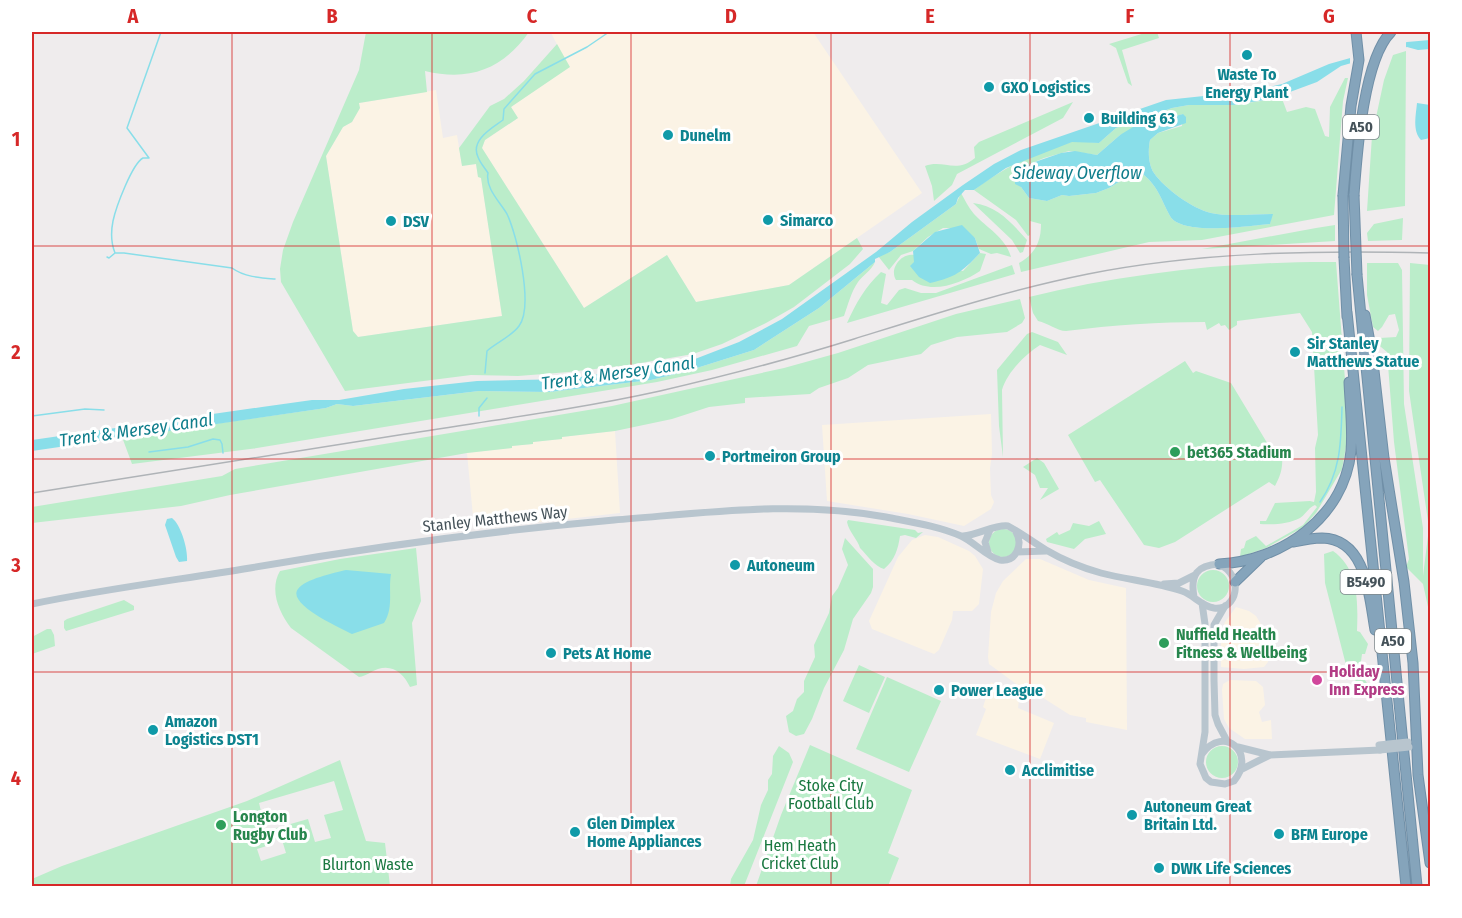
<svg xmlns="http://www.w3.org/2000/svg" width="1462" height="918" viewBox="0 0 1462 918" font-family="'Fira Sans Condensed',sans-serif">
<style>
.commercial{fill:#fbf3e5}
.green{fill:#bbedca;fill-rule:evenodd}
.water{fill:#89dee9}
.pier{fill:#efeced}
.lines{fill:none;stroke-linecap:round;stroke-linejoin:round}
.stream{stroke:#89dee9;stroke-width:1.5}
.highway-casing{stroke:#708fa7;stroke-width:11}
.secondary{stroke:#b8c5ce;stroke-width:7}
.highway{stroke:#85a4bb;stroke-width:9}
.rail{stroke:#afb3b7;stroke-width:1.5}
.highway-bridge-casing{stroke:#708fa7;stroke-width:11;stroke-linecap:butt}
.secondary-bridge{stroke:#b8c5ce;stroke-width:7}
.highway-bridge{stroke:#85a4bb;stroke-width:9}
.grid{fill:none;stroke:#d62828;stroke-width:1.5;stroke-opacity:0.55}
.culture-dot{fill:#0f9aa8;stroke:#fff;stroke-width:2}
.leisure-dot{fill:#2e9e5b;stroke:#fff;stroke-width:2}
.hotel-dot{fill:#d1479c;stroke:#fff;stroke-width:2}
.labels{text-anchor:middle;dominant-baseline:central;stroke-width:6;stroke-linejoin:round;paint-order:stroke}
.shield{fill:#fff;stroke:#7d868b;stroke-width:1.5}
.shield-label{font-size:15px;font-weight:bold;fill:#455259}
.culture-label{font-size:16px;font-weight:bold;fill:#0d838f;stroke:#fff;text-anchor:start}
.leisure-label{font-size:16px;font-weight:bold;fill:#27864d;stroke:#fff;text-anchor:start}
.street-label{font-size:16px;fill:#455259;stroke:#fff}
.hotel-label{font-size:16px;font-weight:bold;fill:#b23c85;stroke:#fff;text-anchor:start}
.park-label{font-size:16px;fill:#197840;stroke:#fff}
.water-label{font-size:18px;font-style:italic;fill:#107e8c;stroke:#fff}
.neatline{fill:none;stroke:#d62828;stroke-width:2}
.grid-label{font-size:20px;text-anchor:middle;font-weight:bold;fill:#d62828}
</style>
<rect width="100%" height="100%" fill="#efeced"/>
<path class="commercial" d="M 554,32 L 813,32 L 922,193 L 789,285 L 696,302 L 667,255 L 584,308 L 482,148 L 485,140 L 518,118 L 511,107 L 569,67 L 551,33 Z
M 436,90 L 443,138 L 457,135 L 462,166 L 476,164 L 478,177 L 481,177 L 502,316 L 358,337 L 353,331 L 326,156 L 343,127 L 352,122 L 359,103 Z
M 991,414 L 992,454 L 990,468 L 991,495 L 994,502 L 991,509 L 964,526 L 908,514 L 827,501 L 822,425 Z
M 615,431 L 620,513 L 523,524 L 519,519 L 510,520 L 507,525 L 477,529 L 474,527 L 467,453 L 511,448 L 511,446 L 532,444 L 533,442 L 561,439 L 561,437 Z
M 925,535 L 938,537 L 969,551 L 975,556 L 983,569 L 979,604 L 972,611 L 953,611 L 952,620 L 939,650 L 934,654 L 872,629 L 869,621 L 898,557 L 912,540 Z
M 1026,559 L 1040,559 L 1089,580 L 1126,588 L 1127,730 L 1086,722 L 1086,718 L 1070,715 L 1037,694 L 1026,691 L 989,664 L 988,657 L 991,612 L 996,593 L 1003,581 Z
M 1236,607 L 1249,611 L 1256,616 L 1264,629 L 1268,641 L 1269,653 L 1268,662 L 1264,667 L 1244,669 L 1221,667 L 1221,632 L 1225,622 Z
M 1230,680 L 1256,681 L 1263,687 L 1265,705 L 1259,712 L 1262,722 L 1271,720 L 1272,739 L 1245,739 L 1229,728 L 1224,719 L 1222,690 L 1223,684 Z
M 991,682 L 1019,700 L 1018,708 L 1054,723 L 1040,759 L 976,735 L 986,709 L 983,707 Z"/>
<path class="green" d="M 366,32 L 529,32 C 503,69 470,82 425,71 L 427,92 L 359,103 L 360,108 L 352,122 L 343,127 L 326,156 L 353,331 L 358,337 L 502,316 L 481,178 L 478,177 L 476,164 L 462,166 L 459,148 L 490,106 L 504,99 L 524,81 L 557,44 L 570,67 L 511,107 L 518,118 L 485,140 L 482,148 L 584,308 L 667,255 L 696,302 L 789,285 L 857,238 L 863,249 L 850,264 L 794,307 L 766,323 L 722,344 L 693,354 L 629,365 L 569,372 L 518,376 L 471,375 L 345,391 L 281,282 L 280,269 L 283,250 L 293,222 L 359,70 Z
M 1148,32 L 1157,32 L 1159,38 L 1122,50 L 1132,86 L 1128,83 L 1116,48 L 1109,44 Z
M 1406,51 L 1405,206 L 1367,211 L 1372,136 L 1384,80 L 1393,55 Z
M 1345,78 L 1348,78 L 1343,101 L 1334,215 L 1202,240 L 1149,242 L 1021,272 L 1019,263 C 1035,254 1041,242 1041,224 L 1030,221 L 1030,235 L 1028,236 L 1016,220 L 974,190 C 1003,168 1036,152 1071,142 C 1079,140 1090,142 1099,143 L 1116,128 L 1172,108 L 1189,105 L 1233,105 L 1261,101 L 1281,96 L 1287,112 L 1306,107 L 1315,109 L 1325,136 L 1329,137 L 1330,107 ZM 1183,114 L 1182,126 L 1158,133 L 1150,140 C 1148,150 1148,164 1154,173 C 1164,188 1193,209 1211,213 C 1230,217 1253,214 1272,214 L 1270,224 C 1249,226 1181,236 1170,216 C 1161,199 1157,184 1141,173 L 1132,174 L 1109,188 L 1096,193 L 1069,196 L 1062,195 L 1047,201 L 1029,198 L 1021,187 L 1018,169 L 1044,158 L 1069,151 L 1097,155 L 1120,135 Z
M 1073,102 L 1063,118 L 957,174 L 952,185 L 934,201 L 932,186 L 925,166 C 943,159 956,174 975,158 L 974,147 L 979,142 Z
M 961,193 C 965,200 968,207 974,214 C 987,228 1006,238 1011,257 L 997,253 L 991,254 L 979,249 L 975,238 L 953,228 L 943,228 L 928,237 L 913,251 L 901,255 L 889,270 L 878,256 L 890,252 L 956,204 Z
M 973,203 C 997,206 1011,222 1027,240 L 1023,252 L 1020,253 L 1012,240 Z
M 1403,218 L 1402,240 L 1368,241 L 1367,233 L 1374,224 Z
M 1335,225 L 1335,241 L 1202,249 L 1316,228 Z
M 980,253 L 986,254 L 980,271 C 962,283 931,295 912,280 L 896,280 C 889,269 901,253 914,255 L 914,262 L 963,271 Z
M 875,262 C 871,271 863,275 858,282 C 851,292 848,305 844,316 L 809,326 L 797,346 L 712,370 L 657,382 L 257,448 L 132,464 L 122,437 L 326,408 L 337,404 L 353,406 L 479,391 L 550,392 L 651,380 L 684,372 L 754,350 L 819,308 Z
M 1336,262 L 1347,406 L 1347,441 L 1342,469 L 1316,513 L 1302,528 L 1266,548 L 1240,557 L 1241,549 L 1244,548 L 1246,541 L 1256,536 L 1266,546 L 1303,525 L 1317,507 L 1315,505 C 1308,508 1306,514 1300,518 C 1289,524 1272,525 1260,524 L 1260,521 L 1266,521 L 1275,503 L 1310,501 L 1314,502 L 1316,492 L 1315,448 L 1318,435 L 1312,332 L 1300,313 L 1237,321 L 1237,325 L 1229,330 L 1225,325 L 1221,326 L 1219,323 L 1207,330 L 1205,322 C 1159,322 1113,325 1066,331 C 1057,331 1048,323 1038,321 L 1033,313 L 1029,297 C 1126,273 1237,261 1336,262 Z
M 1367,263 L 1398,263 L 1402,270 L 1404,404 L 1423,528 L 1423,576 L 1429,528 L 1409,391 L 1410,263 L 1430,265 L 1430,616 L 1423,584 L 1406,567 L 1409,559 L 1394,442 L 1387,352 L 1375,342 L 1380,338 L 1396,337 L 1399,330 L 1395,314 L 1389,315 L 1382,327 L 1378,331 L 1373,327 L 1367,295 Z
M 1012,265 L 1015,274 L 847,323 C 856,303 865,287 881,272 L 886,274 L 881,303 L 887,305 L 899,290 L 905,288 L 921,293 L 936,293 Z
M 1020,299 L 1025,318 L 1022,323 L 1007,332 L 957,337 L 931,345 L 921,354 L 868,365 L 848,378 L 819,388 L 810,394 L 745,398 L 745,403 L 709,407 L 672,419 L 615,431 L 562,437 L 562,439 L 533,442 L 533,444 L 512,446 L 512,448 L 467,453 L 230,495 L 181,506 L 32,523 L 32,507 L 222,476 L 235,469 L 612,406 L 784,368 L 838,353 L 956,314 Z
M 1032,332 L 1058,342 L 1067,355 L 1040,345 C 1025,355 1007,372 1002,390 L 1003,457 L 999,426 L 997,370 L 1027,334 Z
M 1185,361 L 1193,373 L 1196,371 L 1231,383 L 1275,456 L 1282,455 C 1283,467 1281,475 1275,486 L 1269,482 L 1175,542 L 1159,548 L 1144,545 L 1100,480 L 1095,482 L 1068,435 Z
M 1037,458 L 1044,463 L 1059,489 L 1040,500 L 1048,488 L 1040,488 L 1035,475 L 1023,467 Z
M 848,520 L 915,530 L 918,533 L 923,532 L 916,538 L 905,535 L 900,536 C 898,549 895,560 884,569 C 875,567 867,555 860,548 C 858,540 849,532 847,522 Z
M 1099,521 L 1106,534 L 1085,539 L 1074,549 L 1047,542 L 1046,539 L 1057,532 L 1059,535 L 1070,530 L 1073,523 L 1089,526 Z
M989 543a14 14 0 1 1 28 0a14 14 0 1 1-28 0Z
M 845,538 L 873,569 L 873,587 L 871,593 L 853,619 L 844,650 L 824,688 L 812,719 L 804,734 L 796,736 L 789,732 L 786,716 L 793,711 L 797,699 L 804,692 L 804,681 L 815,657 L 814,645 L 829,613 L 832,596 L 838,588 L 848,565 L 842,549 Z
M 416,548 L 421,601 L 412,623 L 417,685 L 410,687 C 404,674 393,664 378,669 C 371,671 367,676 359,677 L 291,628 C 279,612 269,590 280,571 L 340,559 Z
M 1333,551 C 1359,569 1358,603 1357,631 L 1360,632 L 1368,644 L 1365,654 L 1362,654 L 1360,669 L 1362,671 L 1362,676 L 1367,683 L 1366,692 L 1356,682 L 1350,664 L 1346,665 L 1325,583 L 1324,554 Z
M1197 586a16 16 0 1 1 32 0a16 16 0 1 1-32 0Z
M 124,600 L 134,606 L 134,610 L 66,631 L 64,628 L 64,621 L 67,619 Z
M 47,629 L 51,629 L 54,635 L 55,646 L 32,654 L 32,637 Z
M 859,665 L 885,677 L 869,713 L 843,701 Z
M 887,677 L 941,701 L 909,772 L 856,749 Z
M 810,745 L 912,790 L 888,853 L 899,858 L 888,886 L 756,886 L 781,815 Z
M1206 762a16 16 0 1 1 32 0a16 16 0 1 1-32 0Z
M 779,746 L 789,753 L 793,762 L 744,886 L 730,886 L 731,879 L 753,840 L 761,805 L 768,790 L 768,780 L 772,774 L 773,756 Z
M 340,760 L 366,841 L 385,843 L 390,886 L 32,886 L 32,879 L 62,866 L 247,801 ZM 334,781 L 343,810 L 324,815 L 331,838 L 315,842 L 308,819 L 266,831 L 259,803 ZM 277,839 L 278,841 L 282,840 L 286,853 L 261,861 L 257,849 L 270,845 L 269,841 Z"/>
<path class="water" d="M 1430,40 L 1430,49 L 1418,50 L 1407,47 L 1341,66 L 1317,82 L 1271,99 L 1233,105 L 1189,105 L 1172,108 L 1116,128 L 1099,143 L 1072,142 L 1006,168 L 974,190 L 965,190 L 958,198 L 956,204 L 890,252 L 875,259 L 875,262 L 819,308 L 754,350 L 684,372 L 651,380 L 550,392 L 479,391 L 353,406 L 337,404 L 326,408 L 32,451 L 32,440 L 262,407 L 312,400 L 339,400 L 404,389 L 477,381 L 568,379 L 695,359 L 739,342 L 782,319 L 876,252 L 912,222 L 963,185 L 994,164 L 1021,150 L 1166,100 L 1251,91 L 1282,84 L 1329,64 L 1407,42 Z
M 1417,103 L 1430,105 L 1430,138 L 1421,140 C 1412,131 1416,114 1417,103 Z
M 1183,114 L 1186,117 L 1186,123 L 1158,133 L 1150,140 C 1148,150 1148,164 1154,173 C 1164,188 1193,209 1211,213 C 1230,217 1253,214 1273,214 L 1270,224 C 1249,226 1181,236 1170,216 C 1161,199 1157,184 1141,173 L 1132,174 L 1109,188 L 1096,193 L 1069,196 L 1062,195 L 1047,201 L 1029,198 L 1021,187 L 1015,184 L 1015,171 L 1032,163 L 1061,153 L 1075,151 L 1097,155 L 1120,135 L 1133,127 Z
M 962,225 L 975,238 L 980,253 C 962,272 956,277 930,283 L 919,277 L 910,266 L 914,262 L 913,251 L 935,232 Z
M 172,518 C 181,525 188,549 187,561 L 179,562 L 176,557 L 165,525 L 167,519 Z
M 346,570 L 391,574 C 388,591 394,607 384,623 L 352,634 C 342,629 286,604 298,589 C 305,579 334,573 346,570 Z"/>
<path class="pier" d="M 1406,39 L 1406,50 L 1350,67 L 1350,55 Z"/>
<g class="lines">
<path class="stream" d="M 115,253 C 111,243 111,231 113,221 C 116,207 132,164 143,158 L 149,158 L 127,128 L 161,32
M 107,257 L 109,258 L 115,253 L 124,253 L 232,268 C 244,277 261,278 275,279
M 485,373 L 487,351 C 496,343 512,336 519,326 C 534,306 517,235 507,214 C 500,202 485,188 488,173 C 485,168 480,163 478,157 C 470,140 492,128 503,120 L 504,109 L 535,74 L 587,47 L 609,32
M 32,416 L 85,409 L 104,410
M 479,416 L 479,408 L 487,398
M 149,452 L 188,447 L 213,439 L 220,440 L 222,444 L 223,453
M 1320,502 C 1341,472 1341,442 1342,407"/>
<defs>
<path id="highway" d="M 1343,195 L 1351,106 L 1359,60 L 1356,32
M 1354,195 C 1357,155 1363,60 1391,32
M 1344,258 L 1347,317
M 1357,275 L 1417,886
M 1347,312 L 1406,886
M 1365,315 L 1372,353 L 1384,458 L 1404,582 L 1413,663 L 1418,775 L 1430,863
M 1294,542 C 1303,540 1312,538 1322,538 C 1367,539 1369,597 1375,630
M 1219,564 C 1281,561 1344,518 1351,451 C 1353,429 1350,405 1349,382
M 1235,582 L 1261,557"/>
</defs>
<use href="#highway" class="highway-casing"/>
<path class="secondary" d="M 963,536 C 978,535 996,524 1008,526 C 1021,533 1033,542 1046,550 C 1063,560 1083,568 1101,573 C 1128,580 1156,582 1182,591 C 1194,595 1201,606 1214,608 C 1237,611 1245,576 1219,564 C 1197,565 1190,575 1194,597
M 988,552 L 985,542 L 990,530
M 1017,552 L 1046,551
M 1164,584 L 1179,583 L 1195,575
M 1202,603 L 1205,624 L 1205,732 L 1200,764 L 1206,778 L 1211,782 L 1225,784 L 1234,781 C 1257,753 1224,724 1202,754
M 32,604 C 104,589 177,580 250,568 C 371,547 492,531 614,520 C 705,513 795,500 886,517 C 911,522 938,526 961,536 C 973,541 988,558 1000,560 C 1017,562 1023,544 1016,532
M 1225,606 L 1214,625 L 1214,680 L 1215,715 L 1218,724 L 1227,741
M 1238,747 L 1270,755 L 1380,750
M 1242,769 L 1270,755"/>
<use href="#highway" class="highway"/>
<path class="rail" d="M 32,493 C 154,474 276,454 399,435 C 486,421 574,410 660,391 C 725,376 790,359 854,339 C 931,315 1008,290 1088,274 C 1200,252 1317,250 1430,253"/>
<defs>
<path id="highway-bridge" d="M 1343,195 L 1344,258
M 1354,195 L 1357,275"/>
</defs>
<use href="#highway-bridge" class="highway-bridge-casing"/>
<path class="secondary-bridge" d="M 1379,745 L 1408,742
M 1380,750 L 1409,747"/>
<use href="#highway-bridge" class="highway-bridge"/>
</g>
<path class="grid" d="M 232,32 L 232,886M 432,32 L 432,886M 631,32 L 631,886M 831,32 L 831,886M 1030,32 L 1030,886M 1230,32 L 1230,886M 32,246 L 1430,246M 32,459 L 1430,459M 32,672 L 1430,672"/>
<g class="culture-dot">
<circle cx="1247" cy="55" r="6"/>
<circle cx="989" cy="87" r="6"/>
<circle cx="1089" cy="118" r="6"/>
<circle cx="668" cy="135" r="6"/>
<circle cx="768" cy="220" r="6"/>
<circle cx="391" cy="221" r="6"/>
<circle cx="1295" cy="352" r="6"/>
<circle cx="710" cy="456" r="6"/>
<circle cx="735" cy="565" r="6"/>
<circle cx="551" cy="653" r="6"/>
<circle cx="939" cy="690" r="6"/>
<circle cx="153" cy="730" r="6"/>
<circle cx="1010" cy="770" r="6"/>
<circle cx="1132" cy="815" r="6"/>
<circle cx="575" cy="832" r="6"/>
<circle cx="1279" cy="834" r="6"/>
<circle cx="1159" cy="868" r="6"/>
</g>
<g class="leisure-dot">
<circle cx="1175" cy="452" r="6"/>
<circle cx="1164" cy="643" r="6"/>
<circle cx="221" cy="825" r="6"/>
</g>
<circle class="hotel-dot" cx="1317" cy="680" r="6"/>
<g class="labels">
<g class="shield">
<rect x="1343" y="115" width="36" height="24" rx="4.5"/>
<rect x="1340.5" y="570" width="51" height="24" rx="4.5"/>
<rect x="1375" y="629" width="36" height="24" rx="4.5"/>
</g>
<g class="shield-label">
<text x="1361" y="127">A50</text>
<text x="1366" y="582">B5490</text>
<text x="1393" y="641">A50</text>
</g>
<g class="culture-label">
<text x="1247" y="74" text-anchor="middle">Waste To<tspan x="1247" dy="18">Energy Plant</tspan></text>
<text x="1001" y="87">GXO Logistics</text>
<text x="1101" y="118">Building 63</text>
<text x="680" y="135">Dunelm</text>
<text x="780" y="220">Simarco</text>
<text x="403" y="221">DSV</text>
<text x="1307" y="343">Sir Stanley<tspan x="1307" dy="18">Matthews Statue</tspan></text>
<text x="722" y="456">Portmeiron Group</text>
<text x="747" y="565">Autoneum</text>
<text x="563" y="653">Pets At Home</text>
<text x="951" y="690">Power League</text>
<text x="165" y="721">Amazon<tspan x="165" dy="18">Logistics DST1</tspan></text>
<text x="1022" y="770">Acclimitise</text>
<text x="1144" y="806">Autoneum Great<tspan x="1144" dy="18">Britain Ltd.</tspan></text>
<text x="587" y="823">Glen Dimplex<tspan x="587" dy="18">Home Appliances</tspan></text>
<text x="1291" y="834">BFM Europe</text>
<text x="1171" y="868">DWK Life Sciences</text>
</g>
<g class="leisure-label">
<text x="1187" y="452">bet365 Stadium</text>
<text x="1176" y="634">Nuffield Health<tspan x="1176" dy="18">Fitness &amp; Wellbeing</tspan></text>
<text x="233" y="816">Longton<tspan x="233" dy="18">Rugby Club</tspan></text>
</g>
<g class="street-label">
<text transform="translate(495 519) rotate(-6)">Stanley Matthews Way</text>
</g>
<g class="hotel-label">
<text x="1329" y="671">Holiday<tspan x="1329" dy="18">Inn Express</tspan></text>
</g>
<g class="park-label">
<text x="831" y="785">Stoke City<tspan x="831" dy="18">Football Club</tspan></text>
<text x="800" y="845">Hem Heath<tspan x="800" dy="18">Cricket Club</tspan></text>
<text x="368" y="864">Blurton Waste</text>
</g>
<g class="water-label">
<text x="1077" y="173">Sideway Overflow</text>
<text transform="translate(618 373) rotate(-8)">Trent &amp; Mersey Canal</text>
<text transform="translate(136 430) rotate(-8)">Trent &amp; Mersey Canal</text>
</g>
</g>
<rect width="1462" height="918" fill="none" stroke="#ffffff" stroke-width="66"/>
<rect x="33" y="33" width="1396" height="852" class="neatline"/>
<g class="grid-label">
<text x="133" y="23">A</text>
<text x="332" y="23">B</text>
<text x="532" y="23">C</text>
<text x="731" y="23">D</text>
<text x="930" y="23">E</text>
<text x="1130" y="23">F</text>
<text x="1329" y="23">G</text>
<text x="16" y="146">1</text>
<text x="16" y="359">2</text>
<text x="16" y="572">3</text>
<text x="16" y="785">4</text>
</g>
</svg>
